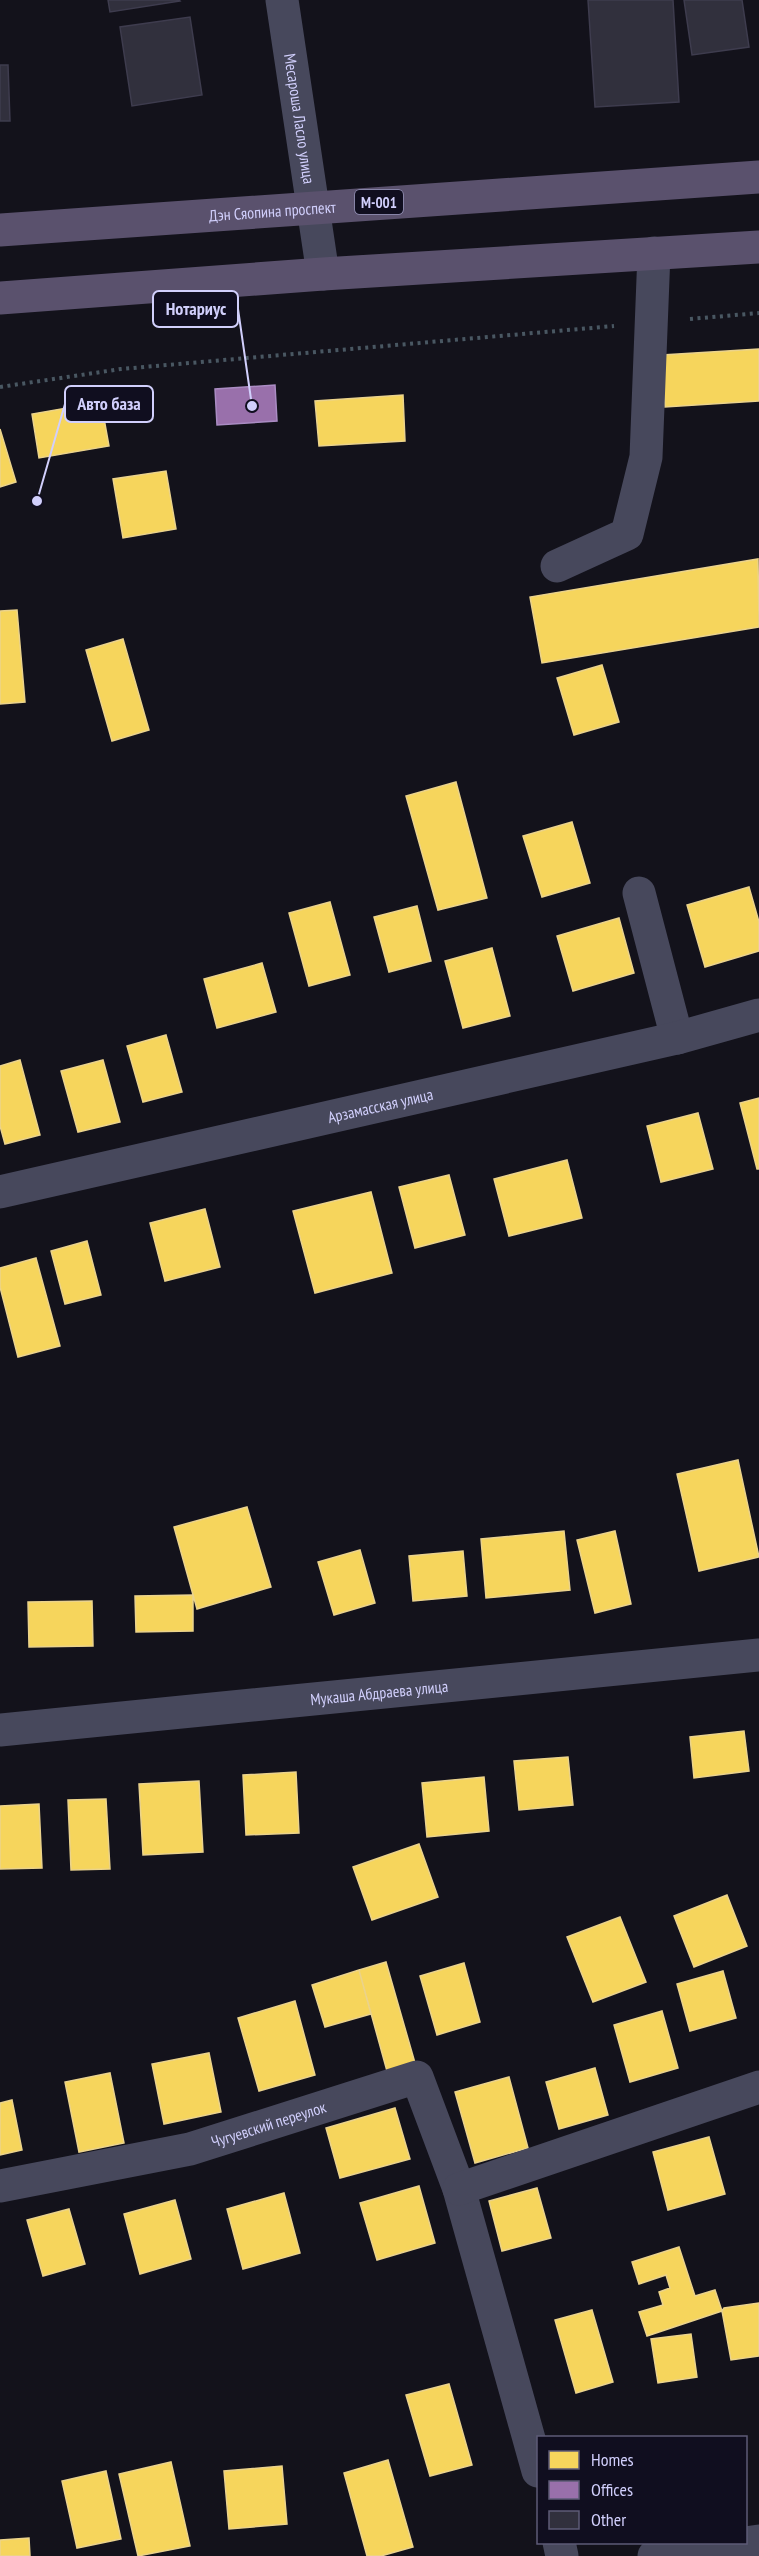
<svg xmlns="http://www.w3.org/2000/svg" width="759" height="2556" viewBox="0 0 759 2556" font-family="'PT Sans Narrow',sans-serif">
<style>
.homes{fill:#f6d55c;stroke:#ebd38c;stroke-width:1.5}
.offices{fill:#9970ab;stroke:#aa8cc3;stroke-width:1.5}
.building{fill:#31303d;stroke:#3e3c4e;stroke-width:1.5}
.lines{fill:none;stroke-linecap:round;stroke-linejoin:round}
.path{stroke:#495762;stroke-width:4;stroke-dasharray:3 4.5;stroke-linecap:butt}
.minor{stroke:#47485c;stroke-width:33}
.major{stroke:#5a516d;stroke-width:33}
.labels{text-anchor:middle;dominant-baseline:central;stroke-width:6;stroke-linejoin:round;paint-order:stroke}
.shield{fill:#100e1f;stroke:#9795ba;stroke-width:1.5}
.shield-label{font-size:15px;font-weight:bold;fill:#d1cffc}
.street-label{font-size:16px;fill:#d1cffc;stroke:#100e1f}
.leader{fill:none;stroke:#d1cffc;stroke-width:2}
.callout-dot{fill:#d1cffc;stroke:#100e1f;stroke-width:2}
.callout{fill:#100e1f;stroke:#d1cffc;stroke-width:2}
.callout-label{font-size:18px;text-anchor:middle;font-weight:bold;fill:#d1cffc}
</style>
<rect width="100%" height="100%" fill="#13121b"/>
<path class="homes" d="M 759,349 L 759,401 L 665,407 L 662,355 Z
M 403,395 L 405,441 L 319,446 L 315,401 Z
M 101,402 L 109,446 L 39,458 L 32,414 Z
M 0,429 L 16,482 L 0,487 Z
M 166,471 L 176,529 L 123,538 L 113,479 Z
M 758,559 L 759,627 L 542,663 L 530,597 Z
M 17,610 L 25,702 L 0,704 L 0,611 Z
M 123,639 L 149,730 L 112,741 L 86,650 Z
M 602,665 L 619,722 L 574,735 L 557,678 Z
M 456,782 L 487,898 L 438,910 L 406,796 Z
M 572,822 L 590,883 L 542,897 L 523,836 Z
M 749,887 L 759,922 L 759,951 L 705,967 L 687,905 Z
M 330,902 L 350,975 L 309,986 L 289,913 Z
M 417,906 L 431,961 L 389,972 L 374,917 Z
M 619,918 L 634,973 L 573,991 L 557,936 Z
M 492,948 L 510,1016 L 463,1028 L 445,961 Z
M 262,963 L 276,1012 L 217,1028 L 204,979 Z
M 166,1035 L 182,1092 L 143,1102 L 127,1046 Z
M 20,1060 L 40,1135 L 5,1144 L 0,1126 L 0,1066 Z
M 103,1060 L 120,1122 L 78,1132 L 61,1071 Z
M 759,1098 L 759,1169 L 757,1169 L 740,1103 Z
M 698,1113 L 713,1169 L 661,1182 L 647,1126 Z
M 567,1160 L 582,1218 L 509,1236 L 494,1179 Z
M 449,1175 L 465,1235 L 415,1248 L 399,1187 Z
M 371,1192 L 392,1273 L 315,1293 L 293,1211 Z
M 205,1209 L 220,1267 L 165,1281 L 150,1223 Z
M 87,1241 L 101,1295 L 65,1304 L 51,1251 Z
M 36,1258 L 60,1346 L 18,1357 L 0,1287 L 0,1268 Z
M 738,1460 L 759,1557 L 699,1571 L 677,1474 Z
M 247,1507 L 271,1587 L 197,1609 L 174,1527 Z
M 564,1531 L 570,1590 L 486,1598 L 481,1539 Z
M 615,1531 L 631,1604 L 595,1613 L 577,1540 Z
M 360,1550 L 375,1603 L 334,1615 L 318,1562 Z
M 463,1551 L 467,1596 L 413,1601 L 409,1556 Z
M 193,1595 L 193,1631 L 136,1632 L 135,1596 Z
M 92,1601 L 93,1646 L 29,1647 L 28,1602 Z
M 744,1731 L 749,1771 L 694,1778 L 690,1737 Z
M 568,1757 L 573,1805 L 519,1810 L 514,1761 Z
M 296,1772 L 299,1833 L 246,1835 L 243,1775 Z
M 484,1777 L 489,1831 L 427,1837 L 422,1783 Z
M 199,1781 L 203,1852 L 143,1855 L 139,1784 Z
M 106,1799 L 110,1869 L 71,1870 L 68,1800 Z
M 39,1804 L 42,1868 L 0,1869 L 0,1806 Z
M 419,1844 L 438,1897 L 372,1920 L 353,1867 Z
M 727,1895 L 747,1946 L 694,1967 L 674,1916 Z
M 620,1917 L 646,1982 L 593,2002 L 567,1937 Z
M 386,1962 L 415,2063 L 387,2071 L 359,1970 Z
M 464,1963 L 480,2022 L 437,2035 L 420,1976 Z
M 359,1970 L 371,2014 L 325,2027 L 312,1985 Z
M 723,1971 L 736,2018 L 690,2031 L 677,1984 Z
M 295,2001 L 315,2075 L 259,2091 L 238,2018 Z
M 662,2011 L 678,2068 L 630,2082 L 614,2025 Z
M 209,2053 L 221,2112 L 164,2124 L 152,2064 Z
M 595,2068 L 608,2115 L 559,2129 L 546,2082 Z
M 110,2073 L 124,2143 L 79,2152 L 65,2082 Z
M 509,2077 L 528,2148 L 475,2163 L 455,2092 Z
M 12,2100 L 22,2150 L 0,2155 L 0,2103 Z
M 395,2108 L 410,2159 L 340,2178 L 326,2128 Z
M 709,2137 L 725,2194 L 668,2210 L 653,2152 Z
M 419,2186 L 435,2243 L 377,2260 L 360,2203 Z
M 537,2188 L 551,2238 L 502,2251 L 489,2201 Z
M 284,2193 L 300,2253 L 243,2269 L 227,2209 Z
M 175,2200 L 191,2259 L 140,2274 L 124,2214 Z
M 69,2209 L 85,2264 L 43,2276 L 27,2220 Z
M 679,2247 L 695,2296 L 715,2290 L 722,2311 L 647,2336 L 639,2312 L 663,2305 L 659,2292 L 670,2288 L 666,2275 L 639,2284 L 632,2262 Z
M 759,2303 L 759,2356 L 731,2360 L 722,2311 L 724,2308 Z
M 592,2310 L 613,2382 L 576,2393 L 555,2320 Z
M 691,2334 L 697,2377 L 658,2383 L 651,2339 Z
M 449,2384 L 472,2465 L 430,2476 L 406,2395 Z
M 388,2460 L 413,2547 L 381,2556 L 367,2556 L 344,2473 Z
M 171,2462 L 190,2546 L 138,2556 L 119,2474 Z
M 282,2466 L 287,2524 L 229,2529 L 224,2471 Z
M 106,2471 L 121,2539 L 77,2548 L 62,2481 Z
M 29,2538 L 30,2556 L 0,2556 L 0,2540 Z"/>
<path class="offices" d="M 275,385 L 277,421 L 217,425 L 215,389 Z"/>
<path class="building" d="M 108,0 L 179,0 L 180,1 L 110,12 Z
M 588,0 L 673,0 L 679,102 L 595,107 Z
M 684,0 L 742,0 L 749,47 L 692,55 Z
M 190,17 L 202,95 L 132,106 L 120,27 Z
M 0,65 L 8,65 L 10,121 L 0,121 Z"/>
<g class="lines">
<path class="path" d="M 690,319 L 759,313
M 0,387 L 121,369 L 614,326"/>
<g class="minor">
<path id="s1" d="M 282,0 L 323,274"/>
<path d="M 557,566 L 627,534 L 646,457 L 654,253"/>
<path d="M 639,893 L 677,1038"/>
<path id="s2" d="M 0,1192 L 677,1038 L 759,1015"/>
<path id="s3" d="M 0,1730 L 759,1655"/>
<path id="s4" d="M 0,2186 L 190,2149 L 417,2077 L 459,2189 L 538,2471"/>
<path d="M 459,2189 L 759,2087"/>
<path d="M 559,2542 L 562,2556"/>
<path d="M 654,2556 L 759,2541"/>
</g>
<g class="major">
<path id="s5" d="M 0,230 L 759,177"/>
<path d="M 0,298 L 323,274 L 759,247"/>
</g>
</g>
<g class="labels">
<rect class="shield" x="355" y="190" width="48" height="24" rx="4.5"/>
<g class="shield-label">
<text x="379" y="202">M-001</text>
</g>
<g class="street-label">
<text stroke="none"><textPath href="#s1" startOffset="120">Месароша Ласло улица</textPath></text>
<text stroke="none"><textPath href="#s5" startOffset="273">Дэн Сяопина проспект</textPath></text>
<text stroke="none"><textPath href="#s2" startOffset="390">Арзамасская улица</textPath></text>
<text stroke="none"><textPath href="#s3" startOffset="381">Мукаша Абдраева улица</textPath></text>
<text stroke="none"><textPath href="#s4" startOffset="276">Чугуевский переулок</textPath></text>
</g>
</g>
<path class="leader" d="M252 406L238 309M37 501L65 404"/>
<g class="callout-dot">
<circle cx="252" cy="406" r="6"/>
<circle cx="37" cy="501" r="6"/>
</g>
<g class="callout">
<rect x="153" y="291" width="85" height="36" rx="6"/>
<rect x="65" y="386" width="88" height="36" rx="6"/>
</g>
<g class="callout-label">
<text x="196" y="315">Нотариус</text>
<text x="109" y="410">Авто база</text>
</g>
<rect x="537" y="2436" width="210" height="108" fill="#100e1f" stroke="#5d5b77" stroke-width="1.5"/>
<rect x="549" y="2451" width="30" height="18" fill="#f6d55c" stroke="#5d5b77" stroke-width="1.5"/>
<text x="591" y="2466" font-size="18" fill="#d1cffc">Homes</text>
<rect x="549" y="2481" width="30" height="18" fill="#9970ab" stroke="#5d5b77" stroke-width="1.5"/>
<text x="591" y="2496" font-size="18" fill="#d1cffc">Offices</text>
<rect x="549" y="2511" width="30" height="18" fill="#31303d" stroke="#5d5b77" stroke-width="1.5"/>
<text x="591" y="2526" font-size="18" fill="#d1cffc">Other</text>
</svg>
